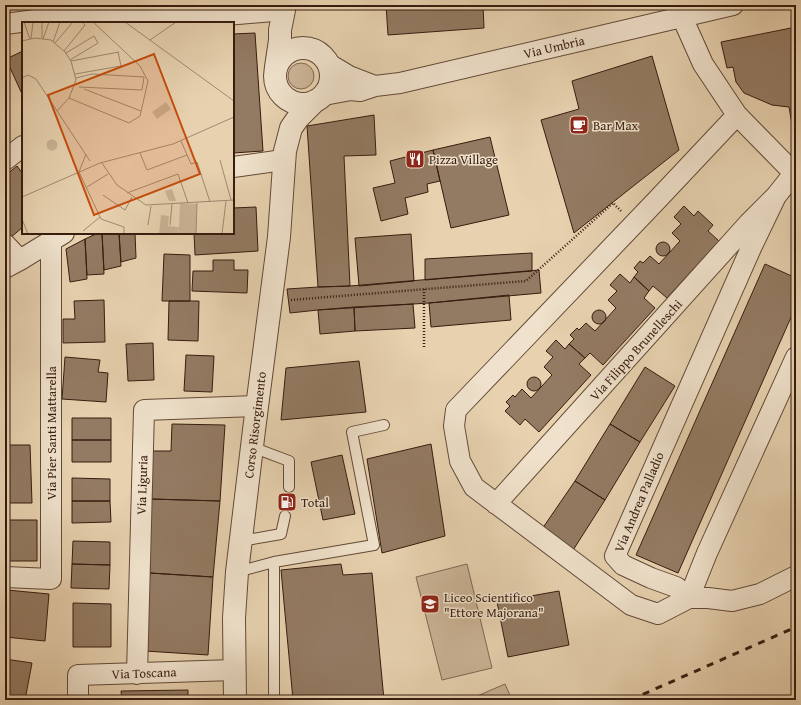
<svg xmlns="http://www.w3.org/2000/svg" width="801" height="705" viewBox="0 0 801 705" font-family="'Gentium Book Plus',serif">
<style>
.green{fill:#c9b294;stroke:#806752}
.building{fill:#937a62;stroke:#371c0f}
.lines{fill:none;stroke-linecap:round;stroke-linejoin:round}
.service-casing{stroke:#634937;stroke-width:12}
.minor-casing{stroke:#634937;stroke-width:22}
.tertiary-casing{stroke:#634937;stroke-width:24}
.path{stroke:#371c0f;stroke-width:2.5;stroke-dasharray:1 2;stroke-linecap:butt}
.service{stroke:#efe1cb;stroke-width:10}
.minor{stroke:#efe1cb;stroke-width:20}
.tertiary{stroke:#efe1cb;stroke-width:22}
.rail{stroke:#371c0f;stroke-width:3;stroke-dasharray:7 7;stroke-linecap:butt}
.labels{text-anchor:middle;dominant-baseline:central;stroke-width:3;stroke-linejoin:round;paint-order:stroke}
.street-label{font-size:13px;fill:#371c0f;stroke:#efe1cb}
.poi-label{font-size:13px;fill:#371c0f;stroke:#efe1cb;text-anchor:start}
.inset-road{fill:none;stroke:#a1896f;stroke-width:1}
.view{fill:#c54d0d;fill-opacity:0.15;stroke:#c54d0d;stroke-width:2}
.inset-edge{fill:none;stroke:#371c0f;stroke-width:2}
</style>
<rect width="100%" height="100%" fill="#e7d1af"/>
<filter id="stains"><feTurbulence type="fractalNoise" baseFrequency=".005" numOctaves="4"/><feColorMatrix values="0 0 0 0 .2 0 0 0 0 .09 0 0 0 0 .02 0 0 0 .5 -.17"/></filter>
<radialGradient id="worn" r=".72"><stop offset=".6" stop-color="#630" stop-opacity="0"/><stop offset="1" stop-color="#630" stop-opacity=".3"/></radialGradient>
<path class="green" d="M288 76a13 13 0 1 1 26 0a13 13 0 1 1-26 0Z
M 467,564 L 492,668 L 442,680 L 416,577 Z
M 505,684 L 512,700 L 468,700 Z"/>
<path class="building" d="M 192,5 L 250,5 L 193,11 Z
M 386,5 L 483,5 L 484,28 L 388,35 Z
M 796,27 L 796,130 L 793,130 L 789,107 L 772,105 L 744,93 L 736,82 L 733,67 L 727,68 L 721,42 Z
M 255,33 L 263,151 L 233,153 L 233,34 Z
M 23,51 L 23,96 L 6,59 Z
M 652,56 L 679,150 L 574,233 L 541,120 L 579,109 L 572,81 Z
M 374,115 L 376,155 L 344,156 L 350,286 L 318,287 L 307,126 Z
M 490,137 L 509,215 L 451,228 L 433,150 Z
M 433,150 L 440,181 L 427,184 L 428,192 L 405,198 L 408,214 L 381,221 L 373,188 L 395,183 L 390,161 Z
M 17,166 L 23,174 L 23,227 L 10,238 L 5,232 L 5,176 Z
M 684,206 L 694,216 L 698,211 L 713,225 L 708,231 L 719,241 L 667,298 L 653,286 L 649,291 L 634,277 L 638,272 L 634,268 L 640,261 L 643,263 L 650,256 L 659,264 L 680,241 L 672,233 L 681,224 L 674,217 Z
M 256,207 L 258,251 L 195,255 L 194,233 L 233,233 L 233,208 Z
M 98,233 L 102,233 L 104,274 L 87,275 L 85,239 Z
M 102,233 L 119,233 L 121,266 L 104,270 Z
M 119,233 L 135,233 L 136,258 L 121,262 Z
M 411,234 L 414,281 L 359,286 L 355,238 Z
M 85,239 L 87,279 L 70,282 L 66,249 Z
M656 249a7 7 0 1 1 14 0a7 7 0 1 1-14 0Z
M 532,253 L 532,271 L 425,280 L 425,259 Z
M 164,254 L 190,255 L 190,301 L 162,301 Z
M 213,260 L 234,260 L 234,270 L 248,270 L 247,293 L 192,291 L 193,271 L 213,271 Z
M 765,264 L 796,278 L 796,306 L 678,573 L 636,555 Z
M 539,270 L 541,293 L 429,303 L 318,310 L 290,313 L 287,289 L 318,287 L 350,286 Z
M 620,274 L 630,283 L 634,277 L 649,291 L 644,298 L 655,308 L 603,365 L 590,353 L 585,358 L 569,344 L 574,339 L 570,335 L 577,328 L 579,330 L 586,323 L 595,331 L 616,308 L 608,300 L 617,291 L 610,285 Z
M 509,295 L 511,320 L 431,327 L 429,303 Z
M 104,300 L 105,342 L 63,343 L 63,319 L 75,319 L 74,301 Z
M 169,301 L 199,301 L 198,341 L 168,340 Z
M 413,304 L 415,328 L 355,331 L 354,307 Z
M 354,307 L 355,331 L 320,334 L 318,310 Z
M592 317a7 7 0 1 1 14 0a7 7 0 1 1-14 0Z
M 556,340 L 565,349 L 569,344 L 585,358 L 579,364 L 591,375 L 539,432 L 525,419 L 520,425 L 505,411 L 510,406 L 506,402 L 513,395 L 515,397 L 522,389 L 531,398 L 552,375 L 544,367 L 553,357 L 546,351 Z
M 153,343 L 154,380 L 128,381 L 126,344 Z
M 186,355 L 214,356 L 212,392 L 184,391 Z
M 65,357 L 100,360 L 98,372 L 108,373 L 106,402 L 62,399 Z
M 359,361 L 366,412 L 281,420 L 286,368 Z
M 645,367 L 675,386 L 640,442 L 610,424 Z
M527 384a7 7 0 1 1 14 0a7 7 0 1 1-14 0Z
M 72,418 L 111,418 L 111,440 L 72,440 Z
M 172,424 L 225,425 L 220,501 L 150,499 L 152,451 L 171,451 Z
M 610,424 L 640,442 L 605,500 L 575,481 Z
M 72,440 L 111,440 L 111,462 L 72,462 Z
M 431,444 L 445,536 L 382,553 L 367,459 Z
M 5,445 L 30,445 L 32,503 L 5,503 Z
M 342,455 L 355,514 L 323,520 L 311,462 Z
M 72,478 L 110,479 L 110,501 L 72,501 Z
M 575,481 L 605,500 L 570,555 L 540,532 Z
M 150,499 L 220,501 L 213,577 L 150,573 Z
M 72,501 L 110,501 L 111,522 L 72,523 Z
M 5,520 L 37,520 L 37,561 L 5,561 Z
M 73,541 L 110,542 L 110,565 L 72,564 Z
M 72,564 L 110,565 L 109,589 L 71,588 Z
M 341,564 L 343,575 L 372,573 L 384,700 L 293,700 L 281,570 Z
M 150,573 L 213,577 L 208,655 L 145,651 Z
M 7,590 L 49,594 L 45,641 L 5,637 L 5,608 Z
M 559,591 L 569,645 L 508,657 L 497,602 Z
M 73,603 L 111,604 L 111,647 L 73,647 Z
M 5,659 L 32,663 L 25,700 L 5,699 Z
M 188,690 L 188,700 L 122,700 L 121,691 Z"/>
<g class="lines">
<defs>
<path id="service" d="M 252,447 L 289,461 L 289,487
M 241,541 L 281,534 L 285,516
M 274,562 L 374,545 L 352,432 L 384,425
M 237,572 L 274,562 L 274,700"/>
<path id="minor" d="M 682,17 L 703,64 L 737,115 L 787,166 L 796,173
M 5,24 L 104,11 L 180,19 L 284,10
M 329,64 L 349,76 L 375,86
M 324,95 L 351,90 L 360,91 L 375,86 L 400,83 L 733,5
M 737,115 L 657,200 L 456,410 L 454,426 L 460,461 L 474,487 L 631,605 L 658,614 L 689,598 L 708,598 L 732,601 L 760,594 L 796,576
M 5,160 L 23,146
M 233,167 L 283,160
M 776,196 L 751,248 L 615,556 L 623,565 L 651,578 L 676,587 L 689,598 L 707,553 L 796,357
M 5,244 L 20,260
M 5,268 L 20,260 L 64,233
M 496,504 L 749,223 L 776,196 L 795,172
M 5,577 L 51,579 L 51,241
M 137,674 L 144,410 L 257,406
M 78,700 L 78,675 L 234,670"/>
<path id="tertiary" d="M275 76a28 28 0 1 1 56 0a28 28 0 1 1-56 0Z
M 276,67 L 280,40 L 280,30 L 284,10 L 284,5
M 235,700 L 234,618 L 237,572 L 254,430 L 279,237 L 285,151 L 291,128 L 298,118 L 315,101"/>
</defs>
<use href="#service" class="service-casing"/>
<use href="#minor" class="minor-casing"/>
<use href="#tertiary" class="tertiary-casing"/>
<path class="path" d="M 424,289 L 424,349
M 291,300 L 526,281 L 613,203 L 621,211"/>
<use href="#service" class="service"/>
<use href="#minor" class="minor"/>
<use href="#tertiary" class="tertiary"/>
<path class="rail" d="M 630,700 L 796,627"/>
</g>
<defs>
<symbol id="cafe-square" viewBox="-11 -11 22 22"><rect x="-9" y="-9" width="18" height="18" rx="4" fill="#8f2418" stroke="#efe1cb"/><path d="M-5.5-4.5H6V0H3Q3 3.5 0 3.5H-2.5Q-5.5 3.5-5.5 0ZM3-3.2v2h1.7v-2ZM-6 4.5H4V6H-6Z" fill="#fff"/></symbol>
<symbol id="restaurant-square" viewBox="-11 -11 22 22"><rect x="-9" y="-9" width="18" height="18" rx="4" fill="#8f2418" stroke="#efe1cb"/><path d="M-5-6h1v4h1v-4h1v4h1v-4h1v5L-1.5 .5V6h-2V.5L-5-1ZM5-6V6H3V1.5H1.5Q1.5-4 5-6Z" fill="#fff"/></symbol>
<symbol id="fuel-square" viewBox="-11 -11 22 22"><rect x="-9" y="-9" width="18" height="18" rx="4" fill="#8f2418" stroke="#efe1cb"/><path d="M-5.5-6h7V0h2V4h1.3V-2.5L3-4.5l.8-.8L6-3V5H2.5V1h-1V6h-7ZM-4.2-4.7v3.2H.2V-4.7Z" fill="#fff"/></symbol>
<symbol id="school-square" viewBox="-11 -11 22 22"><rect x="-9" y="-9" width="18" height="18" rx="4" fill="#8f2418" stroke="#efe1cb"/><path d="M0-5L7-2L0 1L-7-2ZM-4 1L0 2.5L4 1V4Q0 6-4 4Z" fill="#fff"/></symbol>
</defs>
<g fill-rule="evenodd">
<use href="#cafe-square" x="568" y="114" width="22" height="22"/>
<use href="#restaurant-square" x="404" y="148" width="22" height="22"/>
<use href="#fuel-square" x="276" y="491" width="22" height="22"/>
<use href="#school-square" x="419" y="593" width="22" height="22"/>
</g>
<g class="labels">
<g class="street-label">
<text transform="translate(554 47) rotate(-13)">Via Umbria</text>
<text transform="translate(636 350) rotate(-48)">Via Filippo Brunelleschi</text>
<text transform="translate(255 425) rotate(-83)">Corso Risorgimento</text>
<text transform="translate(51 433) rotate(-90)">Via Pier Santi Mattarella</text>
<text transform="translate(142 485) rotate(-88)">Via Liguria</text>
<text transform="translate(639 502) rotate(-67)">Via Andrea Palladio</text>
<text transform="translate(144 673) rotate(-2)">Via Toscana</text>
</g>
<g class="poi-label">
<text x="593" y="125">Bar Max</text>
<text x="429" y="159">Pizza Village</text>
<text x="301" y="502">Total</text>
<text x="444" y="597">Liceo Scientifico<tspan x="444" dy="15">"Ettore Majorana"</tspan></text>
</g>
</g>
<g transform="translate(22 22)">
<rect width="212" height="212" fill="#e7d1af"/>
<path d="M 144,80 L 149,87 L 135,97 L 130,90 ZM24.5 123a5.5 5.5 0 1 1 11 0a5.5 5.5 0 1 1-11 0ZM 150,167 L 154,179 L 147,179 L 143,169 ZM 158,181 L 175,182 L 174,212 L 157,212 L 157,207 L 156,212 L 137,212 L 139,193 L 147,194 L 146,204 L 157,205 Z" fill="#c9b294"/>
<path class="inset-road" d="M 2,0 L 8,17M 103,0 L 212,79M 20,16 L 20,0M 9,17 L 11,0M 21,17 L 27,0M 128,18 L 154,0M 0,19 L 13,16 L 29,18 L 43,30 L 49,39 L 54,58 L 47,76 L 35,89M 31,20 L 38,0M 33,21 L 51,0M 42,29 L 63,3 L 60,0M 44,31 L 72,14 L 76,21 L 48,38M 49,39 L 97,30M 53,52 L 99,44 L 96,30M 0,56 L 6,53 L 14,57 L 68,139M 54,56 L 70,52 L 122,55 L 120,68 L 57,65M 62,67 L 119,89M 47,76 L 107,101 L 118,94 L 126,59 L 118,44 L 71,0M 159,119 L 169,142 L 175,140 L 188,180M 118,131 L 125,148 L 165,133M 198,138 L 209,178M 80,141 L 95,163 L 124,183 L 212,178M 57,150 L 79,197 L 102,205 L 102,212M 57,150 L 64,132M 65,165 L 86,152M 105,171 L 156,152 L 166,181M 81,173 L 103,188 L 110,175M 0,175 L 78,141 L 151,122 L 212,95M 0,197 L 6,212M 126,203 L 129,184M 148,203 L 150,182M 61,209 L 78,195M 174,212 L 175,181M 200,212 L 204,179"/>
<path class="view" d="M 132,32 L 178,152 L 72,193 L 26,73 Z"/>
<rect width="212" height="212" class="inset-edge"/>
</g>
<rect width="801" height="705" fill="none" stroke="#e7d1af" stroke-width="20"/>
<rect x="6" y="6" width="789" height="693" fill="none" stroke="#371c0f" stroke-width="2"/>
<rect x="10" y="10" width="781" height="685" fill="none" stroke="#371c0f"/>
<rect width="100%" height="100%" filter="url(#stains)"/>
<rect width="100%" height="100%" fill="url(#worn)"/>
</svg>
